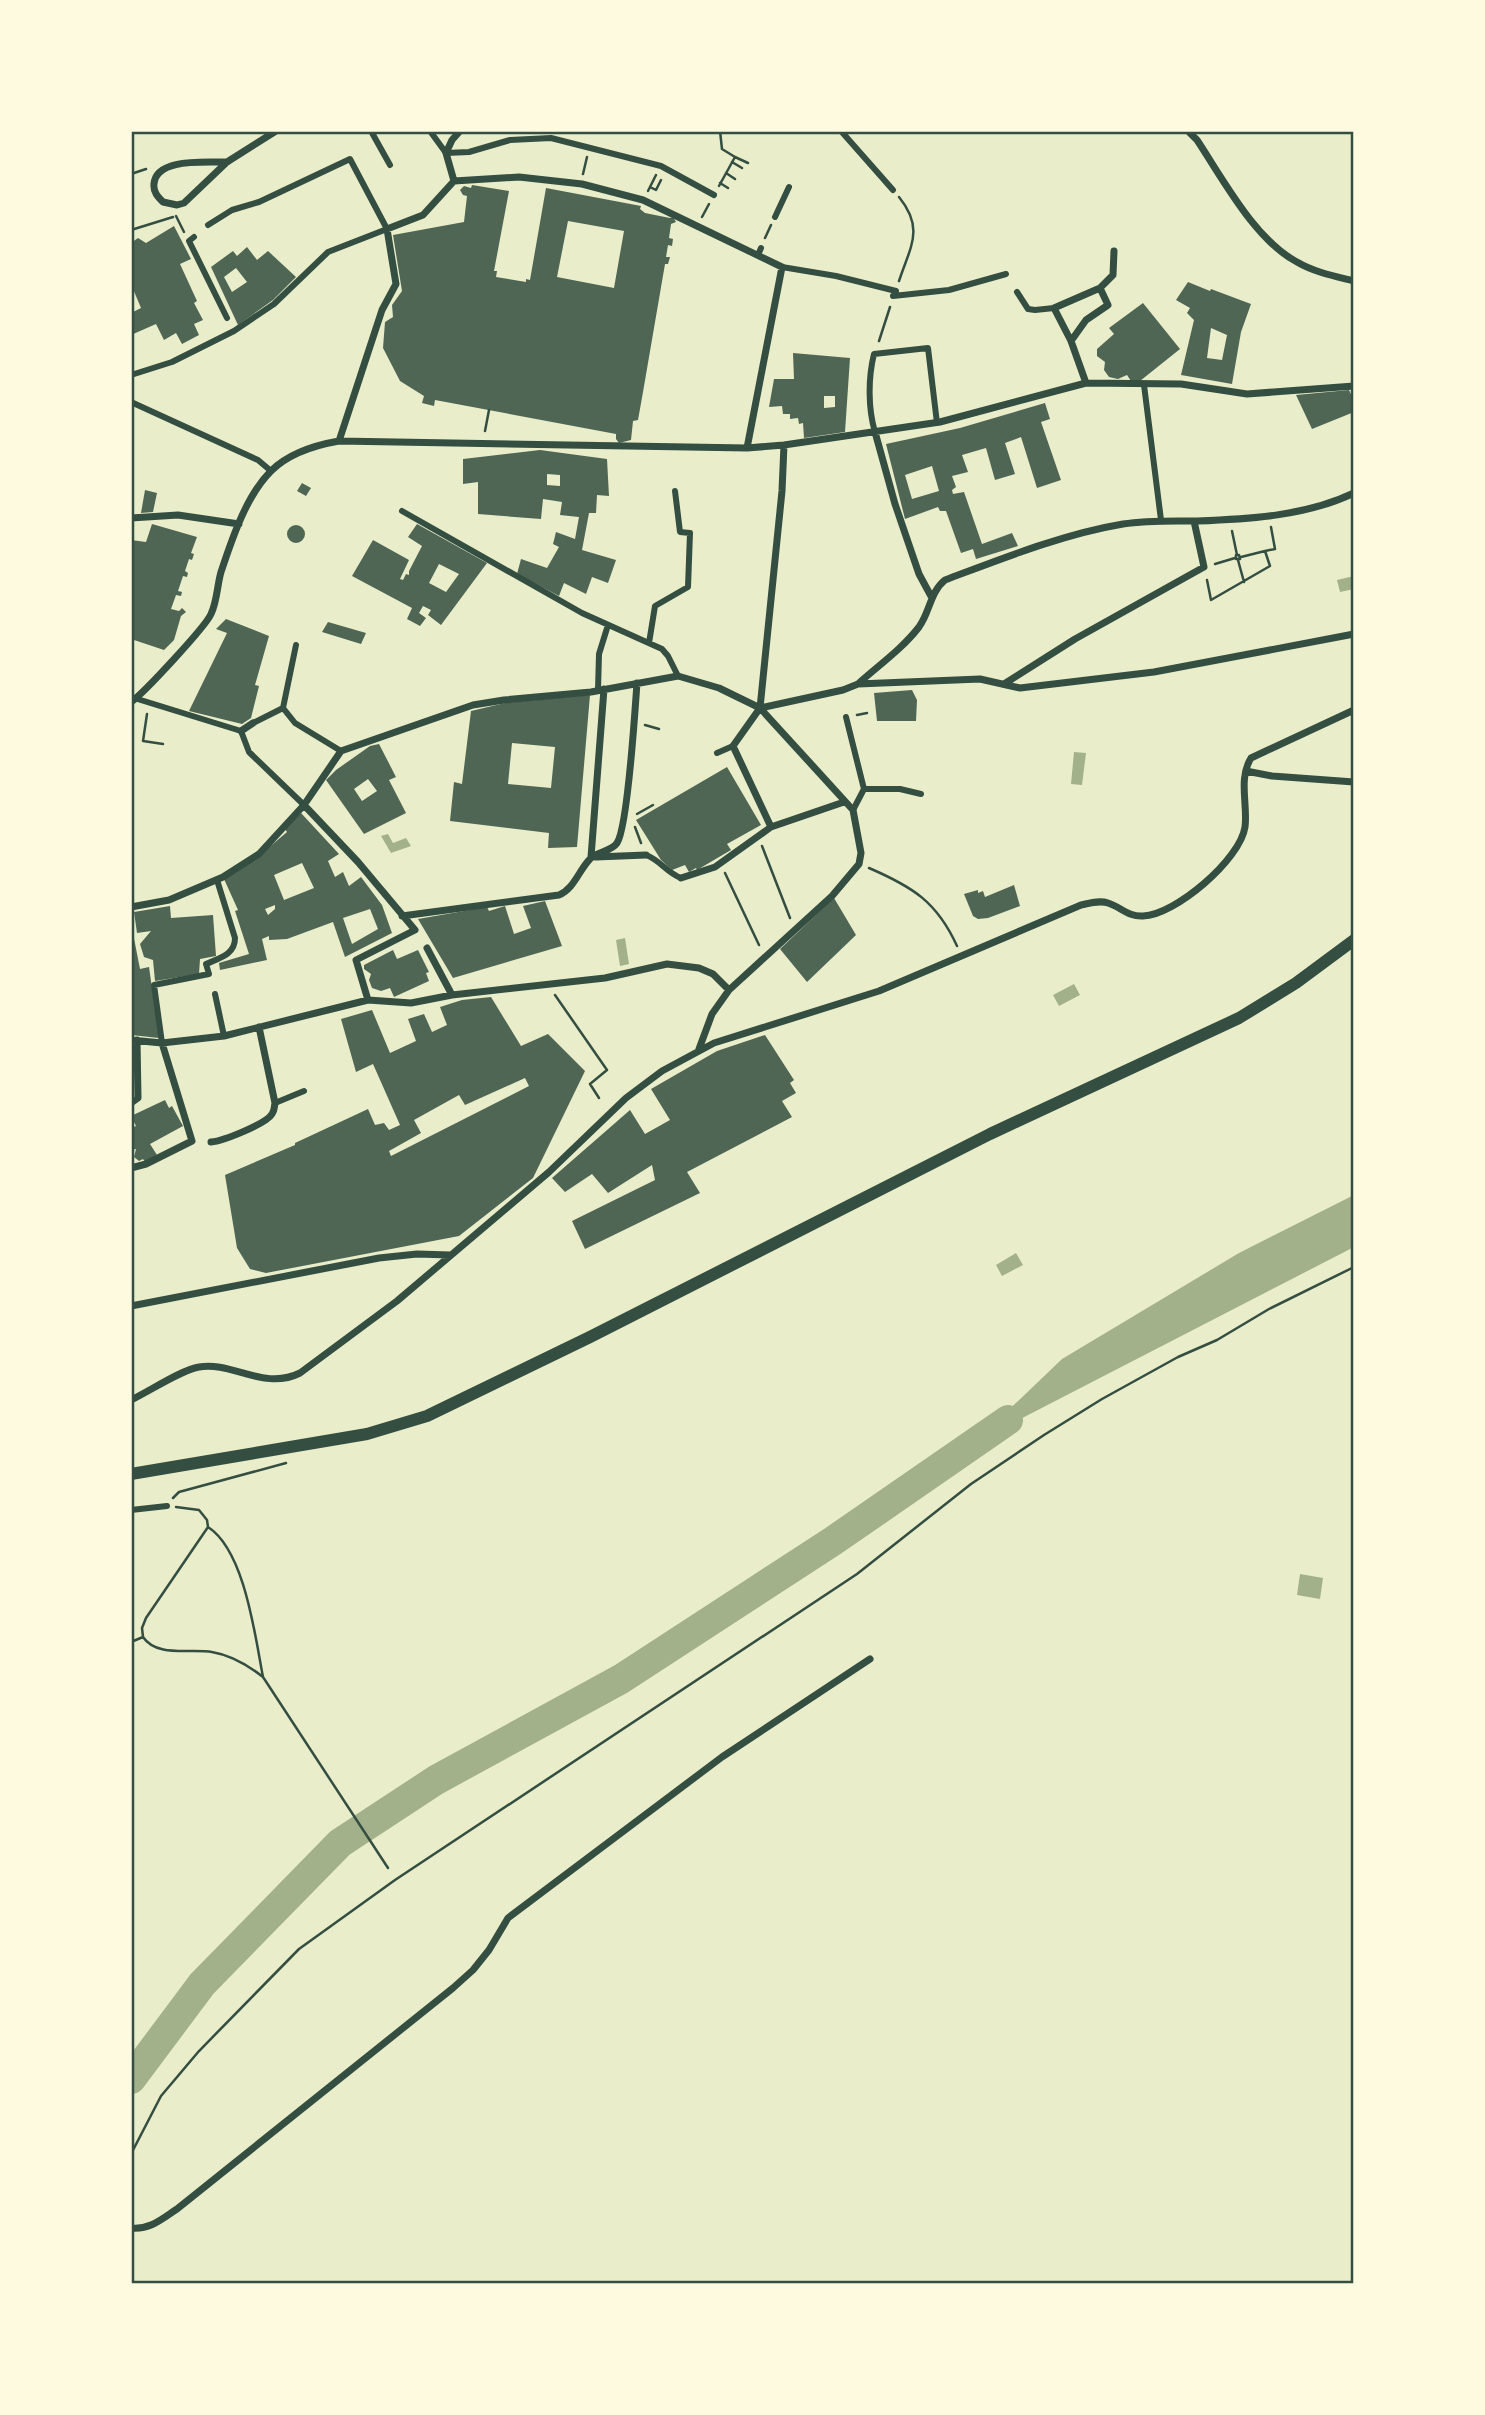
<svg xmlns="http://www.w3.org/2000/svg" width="1485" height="2415" viewBox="0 0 1485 2415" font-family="Commissioner,sans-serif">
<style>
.water{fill:#a3b18a}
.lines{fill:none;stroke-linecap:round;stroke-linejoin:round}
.river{stroke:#a3b18a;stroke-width:30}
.building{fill:#4f6655;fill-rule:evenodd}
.path{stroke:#344e41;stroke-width:2.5}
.pedestrian{stroke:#344e41;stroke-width:6}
.minor{stroke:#344e41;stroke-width:7}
.primary{stroke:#344e41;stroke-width:12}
.neatline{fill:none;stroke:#344e41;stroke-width:2.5}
</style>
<rect width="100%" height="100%" fill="#e9edc9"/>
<path class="water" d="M 1354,576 L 1354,589 L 1340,592 L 1337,580 Z
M 1074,752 L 1086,753 L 1082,785 L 1071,784 Z
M 388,834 L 393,843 L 406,838 L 411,846 L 391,853 L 381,836 Z
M 625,938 L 629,964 L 620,966 L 616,940 Z
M 1074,984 L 1080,995 L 1059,1006 L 1053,995 Z
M 1354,1195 L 1354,1247 L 974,1443 L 1062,1359 L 1239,1253 Z
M 1016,1253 L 1023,1265 L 1002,1276 L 996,1265 Z
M 1300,1574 L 1323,1578 L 1320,1599 L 1297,1595 Z"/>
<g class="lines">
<path class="river" d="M 131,2079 L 202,1984 L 340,1843 L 436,1780 L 621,1679 L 833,1541 L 1008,1420"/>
</g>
<path class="building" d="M 472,185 L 509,191 L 494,271 L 497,271 L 496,277 L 526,282 L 526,279 L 530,280 L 546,188 L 641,206 L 640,209 L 645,213 L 670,218 L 673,217 L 676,222 L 671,224 L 669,238 L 673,239 L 672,246 L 668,245 L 666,257 L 670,257 L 668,264 L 665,264 L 643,392 L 638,420 L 633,421 L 631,440 L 619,443 L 616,439 L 616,434 L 435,400 L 434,406 L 422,403 L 424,396 L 400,381 L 383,348 L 385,322 L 393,317 L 392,305 L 402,291 L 393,235 L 464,222 L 467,196 L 463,195 L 460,190 L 464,186 L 471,188 ZM 568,221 L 624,231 L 614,288 L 557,277 Z
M 174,226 L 191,259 L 180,264 L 197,301 L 194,303 L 203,320 L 194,324 L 199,335 L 182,344 L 176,333 L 164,340 L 156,324 L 131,335 L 131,313 L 141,308 L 133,289 L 131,290 L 131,243 L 138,238 L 146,243 Z
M 247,247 L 257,260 L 268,251 L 296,277 L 273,300 L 238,325 L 211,267 L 233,251 L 237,256 ZM 236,268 L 247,282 L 232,292 L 224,277 Z
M 1188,282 L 1210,291 L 1211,289 L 1251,304 L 1241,332 L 1232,384 L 1181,375 L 1194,320 L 1187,313 L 1190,308 L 1176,300 ZM 1211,328 L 1227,335 L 1222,360 L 1207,358 Z
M 1143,303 L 1180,349 L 1140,381 L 1131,381 L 1127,375 L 1118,379 L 1109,377 L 1104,370 L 1105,362 L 1097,356 L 1097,349 L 1114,334 L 1109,328 Z
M 793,353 L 850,358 L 845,432 L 804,438 L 803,423 L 799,424 L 798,418 L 790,419 L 790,414 L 783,414 L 782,406 L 769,407 L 774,379 L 794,379 ZM 824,396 L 835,396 L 835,407 L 824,408 Z
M 1349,390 L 1354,401 L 1354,412 L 1312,429 L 1296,395 Z
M 1045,403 L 1050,419 L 1041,422 L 1061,480 L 1037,488 L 1021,437 L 1005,443 L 1015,474 L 995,480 L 986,448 L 962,455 L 968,472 L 952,476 L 956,487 L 952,490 L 953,494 L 964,492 L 982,544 L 1012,533 L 1018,546 L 976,559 L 973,549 L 961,553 L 946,511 L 940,511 L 938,507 L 905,519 L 886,444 L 960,428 ZM 932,466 L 939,491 L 912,499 L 905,475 Z
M 540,450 L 607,459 L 609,496 L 597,495 L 596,513 L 589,513 L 582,550 L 616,560 L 608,583 L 592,577 L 586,594 L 564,583 L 559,596 L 517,574 L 521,559 L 547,568 L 559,547 L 553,544 L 556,532 L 575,539 L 579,517 L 560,515 L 562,502 L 543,499 L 541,519 L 478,514 L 478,482 L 463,484 L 463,459 ZM 547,474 L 560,475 L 560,486 L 547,485 Z
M 302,483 L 311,488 L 306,496 L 297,491 Z
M 145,490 L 157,493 L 153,512 L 141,513 Z
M 152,524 L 197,537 L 191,553 L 194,554 L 192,560 L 189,559 L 185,571 L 188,573 L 187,577 L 183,576 L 178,591 L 182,592 L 181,596 L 176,595 L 171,609 L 179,611 L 182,608 L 186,612 L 181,616 L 174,640 L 164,650 L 131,639 L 131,540 L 146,542 Z
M 417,524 L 487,563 L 441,625 L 428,615 L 431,610 L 423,606 L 419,613 L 426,618 L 420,626 L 407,619 L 412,608 L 352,576 L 373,540 L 409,560 L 400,579 L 403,580 L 406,574 L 409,575 L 409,571 L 422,546 L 408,537 ZM 439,564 L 459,574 L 446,592 L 429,583 Z
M287 534a9 9 0 1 1 18 0a9 9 0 1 1-18 0Z
M 226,619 L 269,636 L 255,685 L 259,686 L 251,718 L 242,724 L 189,711 L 227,633 L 216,629 Z
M 328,622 L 366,633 L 361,644 L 322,632 Z
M 912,690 L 917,700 L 916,721 L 877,721 L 874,693 Z
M 590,695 L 577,847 L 548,848 L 549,833 L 450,821 L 454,782 L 462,784 L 471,711 L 505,703 ZM 512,743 L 555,747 L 551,788 L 508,784 Z
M 379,744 L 396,777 L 389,780 L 406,813 L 364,834 L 326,780 L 336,770 L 370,746 ZM 368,779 L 377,791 L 362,801 L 354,789 Z
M 727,767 L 761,825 L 727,844 L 731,850 L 697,870 L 696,868 L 689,872 L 685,865 L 672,870 L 661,860 L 636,820 Z
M 301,813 L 339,854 L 328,861 L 335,877 L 343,872 L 349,886 L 361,877 L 382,905 L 392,933 L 345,957 L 333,922 L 287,939 L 269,940 L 269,936 L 262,939 L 267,960 L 220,970 L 219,963 L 249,954 L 235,911 L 238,910 L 224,879 L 254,860 L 287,832 L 284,828 ZM 302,863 L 314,888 L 284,900 L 274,875 ZM 275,905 L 275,909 L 268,915 L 265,909 ZM 370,909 L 378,929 L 352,944 L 343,918 Z
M 1014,885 L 1020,906 L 988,918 L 978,919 L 973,916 L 964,894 L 978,890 L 978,893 L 983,891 L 985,897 Z
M 834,898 L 856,935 L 807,982 L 780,949 Z
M 545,901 L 562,946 L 453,978 L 418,919 L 487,907 L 489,911 L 505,906 L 514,934 L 531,928 L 523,906 Z
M 170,906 L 171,918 L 213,915 L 216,956 L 200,959 L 199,974 L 155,981 L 153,960 L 144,957 L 140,944 L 151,931 L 137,933 L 134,912 Z
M 131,923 L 140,969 L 149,967 L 159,1038 L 131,1035 Z
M 393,950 L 397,959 L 418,950 L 429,972 L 426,973 L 429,981 L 394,997 L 390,988 L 381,991 L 372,988 L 369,980 L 371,974 L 364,969 L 364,965 Z
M 491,997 L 521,1046 L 548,1034 L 585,1071 L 533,1178 L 459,1236 L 266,1273 L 250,1269 L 237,1248 L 225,1175 L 295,1145 L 295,1143 L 368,1109 L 375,1125 L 384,1123 L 389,1130 L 400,1125 L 373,1064 L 356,1072 L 341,1019 L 372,1010 L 390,1053 L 416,1041 L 408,1019 L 424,1014 L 432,1032 L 447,1025 L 440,1007 L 462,1000 ZM 525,1078 L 529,1086 L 391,1156 L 389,1151 L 421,1133 L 414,1120 L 459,1095 L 465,1105 Z
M 765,1035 L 794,1080 L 790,1083 L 796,1093 L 782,1101 L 792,1117 L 687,1172 L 700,1193 L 585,1249 L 572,1221 L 655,1180 L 652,1165 L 608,1193 L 592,1174 L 565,1192 L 552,1178 L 630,1110 L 645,1134 L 670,1120 L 651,1089 L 717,1051 Z
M 165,1100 L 169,1108 L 172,1106 L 183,1126 L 150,1144 L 157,1155 L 145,1162 L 143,1159 L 139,1161 L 134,1157 L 136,1149 L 131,1150 L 131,1128 L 136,1126 L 131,1116 Z"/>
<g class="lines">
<path class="path" d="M 735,157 L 748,163
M 732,162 L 742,168
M 726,173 L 735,179
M 131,174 L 146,169
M 583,174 L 587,157
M 720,183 L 728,188
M 719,186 L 735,157 L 722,149 L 720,131
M 650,187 L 656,175
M 648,191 L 650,187 L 656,190 L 661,180
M 176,216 L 184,232
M 702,217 L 709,204
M 131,230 L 173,217
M 765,238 L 771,225
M 899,281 C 910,247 925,229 899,197
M 879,341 L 890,307
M 485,431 L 489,410
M 1232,531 L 1237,555
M 1236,555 L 1239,555 L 1240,559 L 1236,559 Z
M 1241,557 L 1265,551
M 1238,560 L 1244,582
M 1215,564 L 1235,558
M 1207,580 L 1211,600 L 1270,566 L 1265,551 L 1275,549 L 1271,527
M 147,714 L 143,741 L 163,744
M 857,715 L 867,713
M 645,725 L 659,729
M 637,814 L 653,805
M 635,827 L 641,843
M 762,846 L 790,918
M 869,868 C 913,887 937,902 957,946
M 725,873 L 759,945
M 555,995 L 607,1070 L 590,1084 L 599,1098
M 173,1498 L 179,1492 L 286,1463
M 176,1507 L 199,1510 L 207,1520 L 208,1527 L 146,1618 L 142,1628 L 143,1637 C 157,1658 191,1648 212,1652 C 230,1655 249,1666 263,1677 L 388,1868
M 208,1527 C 245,1551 255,1636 263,1677
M 131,1642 L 143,1637
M 131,2154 L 161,2096 L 199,2051 L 299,1949 L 395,1880 L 857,1574 L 971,1484 L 1044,1435 L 1102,1399 L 1178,1357 L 1217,1340 L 1269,1309 L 1354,1267"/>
<path class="pedestrian" d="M 371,131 L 390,165
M 430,131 L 446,153 L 469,152 L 510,140 L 551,138 L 661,166 L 714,195
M 841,131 L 893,190
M 775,217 L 789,187
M 194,237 L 189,241 L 227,318
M 758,255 L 761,248
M 782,267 L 836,276 L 896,291
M 1017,292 L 1028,309 L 1035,310 L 1054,308
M 893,296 L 949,290 L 1006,274
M 131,375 L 172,362 L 234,331 L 274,304 L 328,252 L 387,229 L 350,159 L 259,202 L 232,210 L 208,225
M 1144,385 L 1161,520
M 131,402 L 258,460 L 271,471
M 875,432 C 868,409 868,378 874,354 L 928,348 L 937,423
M 402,511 L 582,613 L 662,649 L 668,656 L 678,676
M 649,643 L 655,606 L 688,587 L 690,533 L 680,532 L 675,491
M 598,690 L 599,654 L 608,625
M 131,697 L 241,731 L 249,752 L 304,805
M 283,708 L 295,723 L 341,751
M 846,717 L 864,789 L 853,810
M 253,723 L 283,708 L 296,645
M 717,753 L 733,746
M 864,789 L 900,789 L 921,794
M 646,855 C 660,860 667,873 681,878
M 215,994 L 224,1036
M 162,1043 L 154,985 L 209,974 L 206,964 C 219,958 235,955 235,938 L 217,880
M 275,1103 L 304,1091
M 131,1510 L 167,1506"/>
<path class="minor" d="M 1188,131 L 1197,140 C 1223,179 1255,240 1297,262 C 1314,272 1334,276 1354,281
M 227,162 C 207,163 156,157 154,184 C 153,192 158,197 163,202 L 177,205 L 184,203 L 227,162 L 276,131
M 454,181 L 519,177 L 582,184 L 643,200 L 782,267 L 747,448
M 1100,288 L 1113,275 L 1114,251
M 1071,341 L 1054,308 L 1100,288 L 1108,305 L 1086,320 L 1071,341 L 1086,383
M 875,432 L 895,504 L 919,574 L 932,598
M 339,441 L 382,310 L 396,284 L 387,229 L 423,215 L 454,181 L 446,153 L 452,140 L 460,131
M 131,518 L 178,515 L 239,524
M 859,683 C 879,665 902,649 919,627 C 930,612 930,592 945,580 C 1001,559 1063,534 1123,524 C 1148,520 1172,521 1197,521 C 1250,519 1306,516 1354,493
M 1004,684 L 1075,639 L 1204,567 L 1194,521
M 131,702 C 144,693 206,626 211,614 C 217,602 217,586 221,572 C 232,539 246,496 271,471 C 288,454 316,445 339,441 L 747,448 L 784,445 L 940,422 L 1086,383 L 1181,384 L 1247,394 L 1354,386
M 760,708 L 782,491 L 784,445
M 241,731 L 253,723
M 1246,771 L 1272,776 L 1354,782
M 304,805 L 358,862 L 415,930 L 356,960 L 368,1000
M 771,827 L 733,746 L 760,708 L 843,690 L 858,684 L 980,679 L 1020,688 L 1154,672 L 1354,634
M 591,857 L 604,689
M 596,857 L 646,855
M 681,878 L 715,867 L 771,827 L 844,802
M 131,907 L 169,900 L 223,877 L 259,854 L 304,805 L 341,751 L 473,705 L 504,700 L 591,692 L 678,676 L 719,688 L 760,708 L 853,810 L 861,853 L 859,864 L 832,896 L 729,990 L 712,1014 L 699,1049
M 402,916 L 559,895 C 574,889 579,870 590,859 C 597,851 611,852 617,843 C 628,827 635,709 637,683
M 427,948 L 452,995
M 131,1040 L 162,1043 L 224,1036 L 368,1000 L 411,1003 L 452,995 L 605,978 L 667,964 L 699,968 L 713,974 L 729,990
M 131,1103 L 138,1098 L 137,1040
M 211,1142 C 223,1141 266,1124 272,1114 C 275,1110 274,1107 275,1103 L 259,1027
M 131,1168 L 146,1164 L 192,1141 L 162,1043
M 131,1306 L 379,1258 L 417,1254 L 450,1255
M 131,1400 C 150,1391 181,1370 199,1367 C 232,1361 264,1391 300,1373 L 397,1301 L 549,1172 L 626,1098 L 662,1071 L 714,1043 L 879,991 L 1081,905 C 1090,903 1100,900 1108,903 C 1121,907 1128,917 1143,916 C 1175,915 1240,860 1245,827 C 1248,805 1238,779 1251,758 L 1354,710
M 131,2228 C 150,2230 162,2219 177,2209 L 453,1988 L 473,1970 L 489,1950 L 508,1918 L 722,1757 L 870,1659"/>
<path class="primary" d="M 131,1474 L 367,1434 L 427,1416 L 590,1337 L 990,1134 L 1239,1018 L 1296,983 L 1354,940"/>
</g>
<rect width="1485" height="2415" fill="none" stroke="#fefae0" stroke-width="266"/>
<rect x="133" y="133" width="1219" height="2149" class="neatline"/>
</svg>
